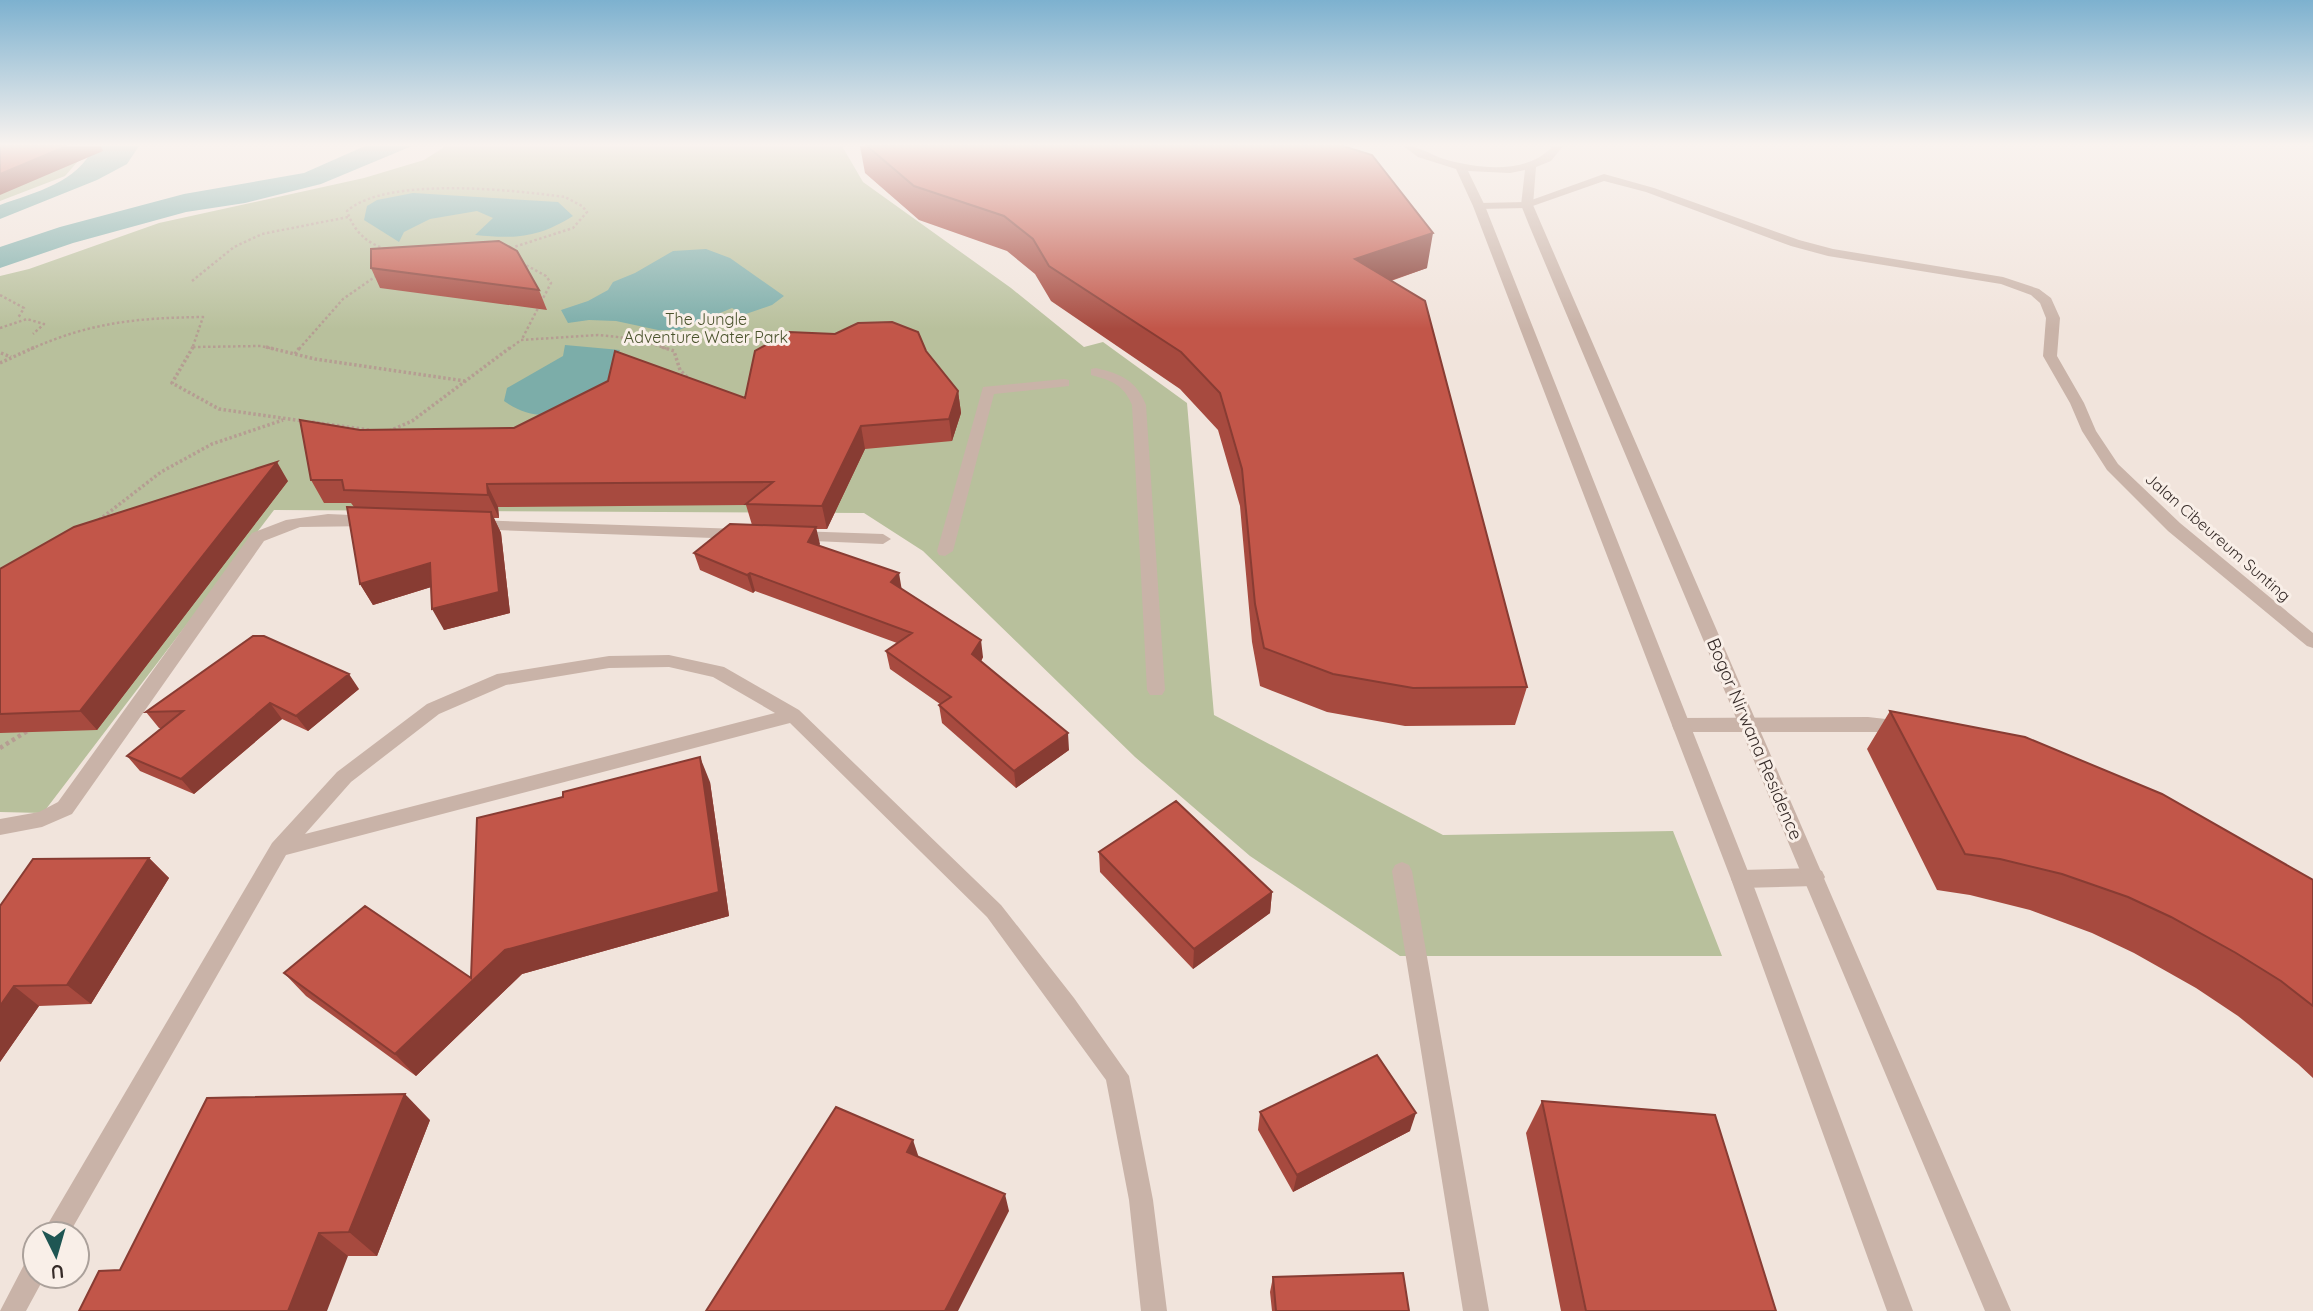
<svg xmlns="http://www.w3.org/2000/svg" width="2313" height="1311" viewBox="0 0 2313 1311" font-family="Quicksand,sans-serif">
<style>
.green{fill:#b8c09c}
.water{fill:#7cada9}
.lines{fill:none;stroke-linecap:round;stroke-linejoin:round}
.path-far2{stroke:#b59d92;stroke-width:2.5;stroke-dasharray:2.5 2.5;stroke-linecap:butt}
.path-far1{stroke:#b59d92;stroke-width:3.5;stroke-dasharray:2.5 2.5;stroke-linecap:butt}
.path{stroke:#b59d92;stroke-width:4.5;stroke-dasharray:3.5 3.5;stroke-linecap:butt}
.service{fill:#c9b3a8;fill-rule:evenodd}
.minor{fill:#c9b3a8;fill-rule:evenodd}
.tertiary{fill:#c9b3a8;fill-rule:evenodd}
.wall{fill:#a74a3f}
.shaded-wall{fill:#883c33}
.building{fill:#c25649;stroke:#883c33;stroke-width:2}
.labels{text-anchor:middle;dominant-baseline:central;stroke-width:6;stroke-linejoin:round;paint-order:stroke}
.far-park-label{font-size:16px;fill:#4a532d;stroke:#f9efe8}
.far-street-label{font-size:16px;fill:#362b28;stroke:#f9efe8}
.street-label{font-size:18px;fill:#362b28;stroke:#f9efe8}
</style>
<rect width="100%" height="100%" fill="#f1e4dc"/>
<path class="green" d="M 0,146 L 87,151 L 65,176 L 0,201 Z
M 446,146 L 842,146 L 863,182 L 1011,288 L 1084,347 L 1103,342 L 1187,403 L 1214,715 L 1443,835 L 1673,831 L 1722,956 L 1400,956 L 1250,856 L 1135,757 L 923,551 L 864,513 L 274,510 L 43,813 L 0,812 L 0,276 L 29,269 L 159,223 L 364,178 L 424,160 Z"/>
<path class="water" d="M 94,146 L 139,146 L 127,164 L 97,180 L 0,219 L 0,205 C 35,192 78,183 94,146 Z
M 365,146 L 412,146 L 321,184 L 245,203 L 186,212 L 73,243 L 0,268 L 0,247 L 60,227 L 184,194 L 304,173 Z
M 413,193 L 558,202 L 573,216 C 538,238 515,239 475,235 L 493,218 L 477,211 L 430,219 L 404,232 L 399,242 L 364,220 L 367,206 L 377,200 Z
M 706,249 L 730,258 L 784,296 L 772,305 L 743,315 L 732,308 L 679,330 L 658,330 L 616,321 L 589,320 L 568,323 L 561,310 L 588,301 L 608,290 L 613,282 L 635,273 L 673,251 Z
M 565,345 L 620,350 L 616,357 L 629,373 C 588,399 552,435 504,401 L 507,388 L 563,356 Z"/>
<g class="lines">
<path class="path-far2" d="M 385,249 C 365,242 354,231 347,211 C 386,176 514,190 565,197 L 582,206 L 587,212 L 573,228 L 514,247
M 522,263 L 546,276 L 551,283 L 522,339
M 192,281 L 234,247 L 262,234 L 348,217
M 0,295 L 24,308 L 18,318
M 0,328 L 27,319 L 44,324 L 33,334
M 193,347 L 261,346 L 274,349
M 31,349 C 91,322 138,318 203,317 L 192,349
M 299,349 L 343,299 L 379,274
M 509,349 L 521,340 L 598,335 L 636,339 L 668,349"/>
<path class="path-far1" d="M 193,347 L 172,383 L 219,409 L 303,421
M 266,347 L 315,359 L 465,381
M 662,347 L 674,351 L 680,370 L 691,381
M 1,353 L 11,357
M 295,354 L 300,347
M 0,363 L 35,347
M 312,422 L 369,430
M 389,431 L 412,421 L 511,347
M 99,520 L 161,472 L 212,444 L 283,420"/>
<path class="path" d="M 0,748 L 29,730"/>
<path class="service" d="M 1096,368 C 1121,374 1136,380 1146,405 L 1165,690 L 1162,695 L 1150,695 L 1147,690 L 1132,405 C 1124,385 1111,380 1091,375 L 1091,369 Z
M 1064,379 L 1069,380 L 1069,386 L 994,394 L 953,551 L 945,556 L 939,555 L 937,551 L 983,387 Z
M 328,514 L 373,516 L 381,521 L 373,526 L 300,527 L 264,541 L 72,814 L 42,827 L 0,835 L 0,819 L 39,812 L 58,802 L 252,533 L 286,520 Z
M 474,520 L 740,529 L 748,534 L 740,539 L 468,529 L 466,525 Z
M 796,531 L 883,534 L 891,539 L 883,544 L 790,540 L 788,536 L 790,532 Z
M 1868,717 L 1912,722 L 1914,727 L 1912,732 L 1681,732 L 1674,730 L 1672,725 L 1674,720 L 1681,718 Z
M 1402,862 L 1409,865 L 1412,871 L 1489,1311 L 1463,1311 L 1392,871 L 1395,865 Z
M 1815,868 L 1822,871 L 1825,877 L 1822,883 L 1815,886 L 1741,888 L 1734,885 L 1731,879 L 1734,873 L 1741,870 Z"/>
<path class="minor" d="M 1604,174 L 1654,188 L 1799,240 L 1833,249 L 2003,277 L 2039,289 L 2051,298 L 2060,318 L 2057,356 L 2084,403 L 2096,431 L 2118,464 L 2180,523 L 2313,633 L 2313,648 L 2307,646 L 2168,531 L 2107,470 L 2082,431 L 2070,403 L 2043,356 L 2046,318 L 2040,303 L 2031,295 L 2001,284 L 1828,256 L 1791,246 L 1646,192 L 1604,181 L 1527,208 L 1479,209 L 1473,206 L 1479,203 L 1526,202 Z
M 669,655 L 724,667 L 799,710 L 1001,905 L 1074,998 L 1129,1076 L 1153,1200 L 1167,1311 L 1141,1311 L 1129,1200 L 1106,1080 L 987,917 L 790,723 L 286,855 L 69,1234 L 42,1234 L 272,843 L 337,772 L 427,704 L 497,674 L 609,656 ZM 669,667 L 713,677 L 775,713 L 305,834 L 351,782 L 439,714 L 506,685 L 609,668 Z
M 35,1257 L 35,1276 L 45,1276 L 26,1311 L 0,1311 L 26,1261 Z"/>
<path class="tertiary" d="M 1403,146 C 1418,145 1429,154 1444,159 C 1478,169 1527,175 1553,146 L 1563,146 L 1551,161 L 1536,167 L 1533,205 L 2011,1311 L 1985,1311 L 1529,225 L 1521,205 L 1525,170 L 1510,173 L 1468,171 L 1485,206 L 1751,879 L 1913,1311 L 1887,1311 L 1731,879 L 1473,206 L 1456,169 L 1418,157 Z"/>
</g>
<path class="wall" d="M 860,146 L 1343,146 L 1427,268 L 1391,281 L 1527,687 L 1515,725 L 1405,726 L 1327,712 L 1260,686 L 1252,642 L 1240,506 L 1218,430 L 1180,389 L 1051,301 L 1035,274 L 1007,251 L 919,220 L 865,173 Z
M 371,268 L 539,290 L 547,310 L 380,288 Z
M 926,351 L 958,391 L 961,413 L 952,441 L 865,449 L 827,529 L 816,529 L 819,546 L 902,589 L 983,657 L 981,662 L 1069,750 L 1016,788 L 942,723 L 939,705 L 940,704 L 890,669 L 886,651 L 897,643 L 755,591 L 753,593 L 700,570 L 694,553 L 752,525 L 746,505 L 498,507 L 499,518 L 494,518 L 501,533 L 510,613 L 444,630 L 431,587 L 373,605 L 360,584 L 354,507 L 351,503 L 324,503 L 311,480 L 360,430 L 514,428 L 745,398 Z
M 288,481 L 97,730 L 0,733 L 0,569 Z
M 359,689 L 308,731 L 282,719 L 194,794 L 140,771 L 127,756 L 162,728 L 159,728 L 146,712 Z
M 1890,711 L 2313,880 L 2313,1078 L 2298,1064 L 2238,1016 L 2196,988 L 2134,953 L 2092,933 L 2030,910 L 1970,895 L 1937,890 L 1867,749 Z
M 710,782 L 729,916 L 522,974 L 416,1076 L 306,996 L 284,973 L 471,978 Z
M 1099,852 L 1272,892 L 1270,913 L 1193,969 L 1100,872 Z
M 149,858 L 169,878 L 91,1004 L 39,1006 L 0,1062 L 0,906 Z
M 1542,1101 L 1776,1311 L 1561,1311 L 1526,1133 Z
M 1260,1112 L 1410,1131 L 1293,1192 L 1258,1130 Z
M 430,1120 L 377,1256 L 348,1256 L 120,1270 Z
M 1273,1277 L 1409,1311 L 1272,1311 L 1270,1292 Z"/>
<path class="shaded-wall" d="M 67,146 L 101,146 L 103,151 L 0,195 L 0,174 Z
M 1433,233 L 1427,268 L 1351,294 L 1355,259 Z
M 958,391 L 961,413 L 952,441 L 949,419 Z
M 861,426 L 865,449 L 827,529 L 822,506 Z
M 277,462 L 288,481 L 97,730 L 80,711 Z
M 487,484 L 498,507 L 499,518 L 488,495 Z
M 491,512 L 501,533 L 510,613 L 444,630 L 432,609 Z
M 816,527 L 820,544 L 813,559 L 808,542 Z
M 430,563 L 441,584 L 373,605 L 360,584 Z
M 750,573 L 755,591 L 753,593 L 747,575 Z
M 899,573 L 902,591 L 891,582 Z
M 981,640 L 983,657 L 974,672 L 972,654 Z
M 349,674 L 359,689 L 308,731 L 296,716 Z
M 270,703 L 282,719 L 194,794 L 181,779 Z
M 1068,733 L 1069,750 L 1016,788 L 1014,771 Z
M 700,757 L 710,782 L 729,916 L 522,974 L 416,1076 L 395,1054 Z
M 149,858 L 169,878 L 91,1004 L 67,985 Z
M 1272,892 L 1270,913 L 1193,969 L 1194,949 Z
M 14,986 L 39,1006 L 0,1062 L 0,1006 Z
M 405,1094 L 430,1120 L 377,1256 L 349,1232 Z
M 1416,1113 L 1410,1131 L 1293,1192 L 1297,1175 Z
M 913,1140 L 919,1158 L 907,1152 Z
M 1005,1194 L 1009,1211 L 958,1311 L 945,1311 Z
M 319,1233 L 348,1256 L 327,1311 L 288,1311 Z"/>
<path class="building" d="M 0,146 L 67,146 L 0,174 Z
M 867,146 L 1343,146 L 1372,155 L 1433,233 L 1355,259 L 1425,301 L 1527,687 L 1413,688 L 1333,674 L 1264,648 L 1255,604 L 1242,469 L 1220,393 L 1181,352 L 1049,266 L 1033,239 L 1004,216 L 914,186 Z
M 499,241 L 517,251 L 539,290 L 371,268 L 371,249 Z
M 892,322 L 918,332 L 926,351 L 958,391 L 949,419 L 861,426 L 822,506 L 746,504 L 773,482 L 487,484 L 488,495 L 344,490 L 342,480 L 311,480 L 300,420 L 360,430 L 514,428 L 608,381 L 615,351 L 745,398 L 755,351 L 789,332 L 835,334 L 858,323 Z
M 277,462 L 80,711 L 0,714 L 0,569 L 74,527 Z
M 347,507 L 491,512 L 499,592 L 432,609 L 430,563 L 360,584 Z
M 730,524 L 816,527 L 808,542 L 899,573 L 891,582 L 981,640 L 972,654 L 1068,733 L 1014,771 L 939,705 L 951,697 L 886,651 L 912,633 L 750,573 L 747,575 L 694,553 Z
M 253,636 L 264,636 L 349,674 L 296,716 L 270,703 L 181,779 L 127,756 L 183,711 L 146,712 Z
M 1890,711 L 2025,737 L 2162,794 L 2313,880 L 2313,1006 L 2281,981 L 2236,953 L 2171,917 L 2128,897 L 2062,874 L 2000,859 L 1965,854 Z
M 700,757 L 719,892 L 505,950 L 395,1054 L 284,973 L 365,906 L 471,978 L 477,818 L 563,797 L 563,792 Z
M 1176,801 L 1272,892 L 1194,949 L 1099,852 Z
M 149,858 L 67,985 L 14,986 L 0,1006 L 0,906 L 33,859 Z
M 1377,1055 L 1416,1113 L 1297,1175 L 1260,1112 Z
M 405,1094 L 349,1232 L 319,1233 L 288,1311 L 79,1311 L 99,1271 L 120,1270 L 207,1098 Z
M 1542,1101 L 1715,1115 L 1776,1311 L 1586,1311 Z
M 836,1107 L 913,1140 L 907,1152 L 1005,1194 L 945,1311 L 706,1311 Z
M 1403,1273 L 1409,1311 L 1276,1311 L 1273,1277 Z"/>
<linearGradient id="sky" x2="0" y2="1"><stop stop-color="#7db1cf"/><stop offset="0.44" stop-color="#f9f3ef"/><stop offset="1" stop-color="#f9f3ef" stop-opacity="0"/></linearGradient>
<rect width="2313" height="329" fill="url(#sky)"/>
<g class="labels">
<g class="far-park-label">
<text x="706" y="319">The Jungle<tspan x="706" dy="18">Adventure Water Park</tspan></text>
</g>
<g class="far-street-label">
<text transform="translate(2218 537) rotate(41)">Jalan Cibeureum Sunting</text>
</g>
<g class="street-label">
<text transform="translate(1755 739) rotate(67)">Bogor Nirwana Residence</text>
</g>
</g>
<g transform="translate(56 1255) rotate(175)"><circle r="33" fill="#f9efe8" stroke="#aba19b" stroke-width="2"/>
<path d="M0-5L12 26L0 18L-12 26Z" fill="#1f5653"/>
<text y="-10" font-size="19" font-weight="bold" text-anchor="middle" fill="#362b28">U</text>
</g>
</svg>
